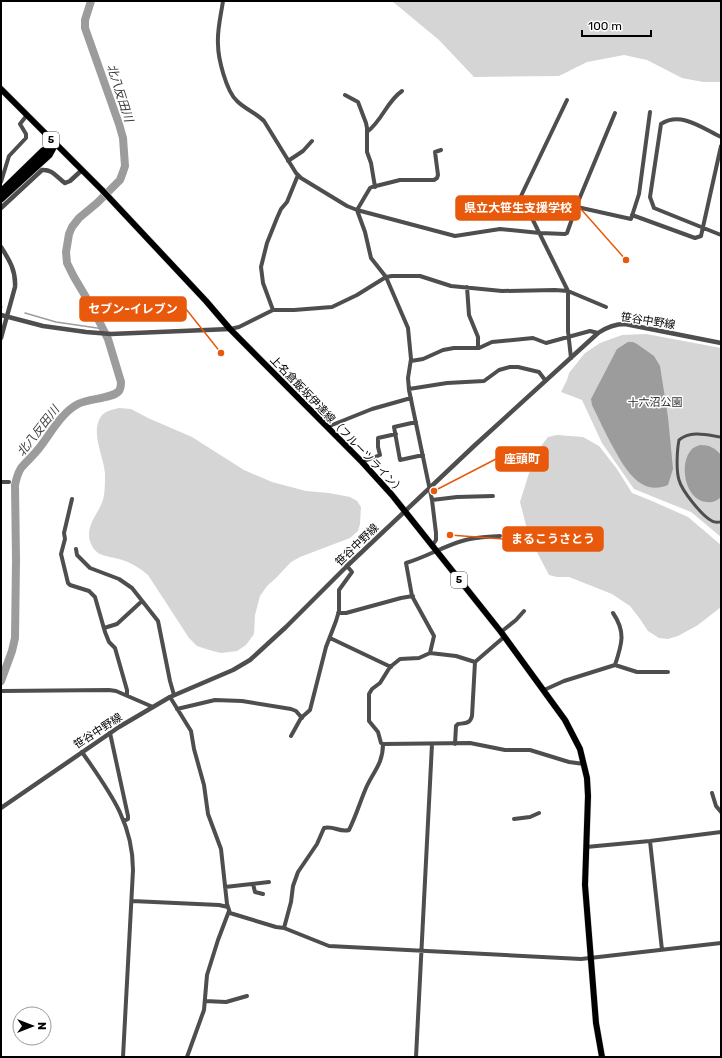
<svg xmlns="http://www.w3.org/2000/svg" width="722" height="1058" viewBox="0 0 722 1058" font-family="Rubik,'Noto Sans JP',sans-serif">
<style>
.green{fill:#d5d5d5}
.water{fill:#9c9c9c}
.lines{fill:none;stroke-linecap:round;stroke-linejoin:round}
.stream{stroke:#9c9c9c;stroke-width:1.5}
.river{stroke:#9c9c9c;stroke-width:8}
.primary-casing{stroke:#dbdbdb;stroke-width:7}
.motorway-casing{stroke:#dbdbdb;stroke-width:8}
.pedestrian{stroke:#4e4e4e;stroke-width:3}
.minor{stroke:#4e4e4e;stroke-width:4}
.tertiary{stroke:#4e4e4e;stroke-width:4.5}
.primary{stroke:#000;stroke-width:6}
.motorway{stroke:#000;stroke-width:7}
.labels{text-anchor:middle;dominant-baseline:central;stroke-width:3;stroke-linejoin:round;paint-order:stroke}
.shield{fill:#fff;stroke:#4c4c4c;stroke-width:1}
.shield-label{font-size:10px;font-weight:bold;fill:#000}
.street-label{font-size:11px;fill:#000;stroke:#fff}
.park-label{font-size:11px;fill:#2c2c2c;stroke:#fff}
.water-label{font-size:12px;font-style:italic;fill:#3d3d3d;stroke:#fff}
.leader{fill:none;stroke:#e8590c;stroke-width:1.5}
.callout-dot{fill:#e8590c;stroke:#fff;stroke-width:1.5}
.callout{fill:#e8590c;stroke:#e8590c;stroke-width:1.5}
.callout-label{font-size:12px;text-anchor:middle;font-weight:bold;fill:#fff}
</style>
<rect width="100%" height="100%" fill="#fff"/>
<path class="green" d="M 392,1 L 721,1 L 721,82 L 703,82 L 682,78 L 647,60 L 624,55 L 587,62 L 559,76 L 474,77 L 439,40 Z
M 646,334 L 721,348 L 721,537 L 691,512 L 634,489 L 602,443 L 582,400 L 561,392 L 567,380 L 569,373 L 585,353 L 600,343 L 622,335 Z
M 119,408 L 131,409 L 148,418 L 192,437 L 244,470 L 272,482 L 306,491 L 329,493 L 350,497 L 357,501 L 361,507 L 360,524 L 358,531 L 350,538 L 300,557 L 291,562 L 276,578 L 267,586 L 260,596 L 255,615 L 254,634 L 246,645 L 237,651 L 221,653 L 209,650 L 197,646 L 189,638 L 148,575 C 140,568 130,562 119,559 C 108,556 97,557 91,544 C 83,524 102,512 104,495 C 105,489 105,481 105,474 C 104,457 92,437 99,420 C 103,411 111,410 119,408 Z
M 557,435 L 583,437 L 599,446 L 617,469 L 632,493 L 652,501 L 688,517 L 721,545 L 721,607 L 698,625 L 678,636 L 668,639 L 659,638 L 648,631 L 640,619 L 630,606 L 612,594 L 569,577 L 557,577 L 549,575 L 529,537 L 520,502 L 535,454 L 548,437 Z"/>
<path class="water" d="M 628,342 L 633,342 L 637,344 L 654,356 L 660,366 L 668,417 L 673,469 L 668,485 C 640,497 624,467 613,447 C 605,433 599,419 592,405 L 591,399 L 617,349 Z
M 700,445 C 710,445 715,448 721,455 L 721,497 C 717,501 712,503 707,502 C 685,501 678,463 692,449 C 694,447 697,446 700,445 Z"/>
<g class="lines">
<path class="stream" d="M 1,306 L 2,307
M 25,313 L 56,322 L 104,329"/>
<path class="river" d="M 1,681 L 12,651 L 15,638 L 16,560 L 15,485 C 16,480 18,473 21,468 C 27,461 34,455 40,447 C 51,433 61,413 78,404 C 89,398 112,399 119,391 C 121,388 121,386 121,382 L 108,339 L 93,309 L 74,277 L 67,263 L 66,252 L 69,234 L 72,227 L 79,218 L 97,203 L 120,180 L 123,172 L 125,166 L 123,138 L 119,124 L 85,28 L 85,20 L 91,1"/>
<defs>
<path id="primary" d="M 1,89 L 102,190 L 206,301 L 230,329 L 362,462 L 392,495 L 501,632 L 565,720 L 580,749 L 587,778 L 588,796 L 585,885 L 596,1023 L 602,1057"/>
<path id="motorway" d="M 1,192 L 43,151 L 53,145
M 1,199 L 49,155 L 55,144"/>
</defs>
<use href="#primary" class="primary-casing"/>
<use href="#motorway" class="motorway-casing"/>
<path class="pedestrian" d="M 721,437 C 707,435 691,430 679,440 C 677,450 676,470 679,480 C 682,491 702,516 712,521 C 715,523 718,522 721,522"/>
<path class="minor" d="M 223,1 C 221,15 217,30 218,44 C 218,58 226,91 237,101 C 245,109 256,113 264,121 L 296,173 L 301,178 L 347,206 L 357,210 L 365,232 L 371,258 L 386,277 L 408,328 L 411,359 L 408,378 L 409,390 L 432,500 L 436,533 L 436,540 L 432,546
M 345,95 L 358,102 L 366,123 L 367,128 L 367,152 L 371,163 L 375,187
M 567,100 L 521,196 L 568,291 L 568,331 L 571,358
M 367,132 C 383,120 386,102 402,91
M 721,137 C 702,128 681,111 661,124 L 650,197 L 654,208 L 721,235
M 441,150 L 435,152 L 438,175 L 437,178 L 434,180 L 400,180 L 372,187 L 370,188 L 357,210 L 455,236 L 500,229 L 540,233 L 565,234 L 567,233 L 578,202 L 615,113
M 288,161 L 303,151 L 312,141
M 1,182 L 9,156 L 26,138 L 26,134 L 20,124 L 27,115
M 577,207 L 631,219 L 639,194 L 650,112
M 632,215 L 695,238 L 701,236 L 721,146
M 467,287 L 469,315 L 478,337 L 478,348
M 273,310 L 263,283 L 261,267 L 267,243 L 277,218 L 281,209 L 287,202 L 298,175
M 230,329 L 239,327 L 273,310 L 294,310 L 332,307 L 357,295 L 386,277 L 392,276 L 420,276 L 451,286 L 502,291 L 555,290 L 568,291 L 606,307
M 411,361 L 423,359 L 443,350 L 454,348 L 479,348 L 492,342 L 533,338 L 546,343 L 590,331 L 598,333
M 409,389 L 447,383 L 484,381 L 499,370 L 510,367 L 518,367 L 539,372 L 545,380
M 416,422 L 394,427 L 400,460 L 423,455
M 327,427 L 372,409 L 411,398
M 362,462 L 380,455 L 378,447 L 378,438 L 396,434
M 1,482 L 9,482
M 72,499 L 64,533 L 65,539 L 61,554 L 68,583 L 70,585 L 89,591 L 95,597 L 105,632 L 109,642 L 115,648 L 127,690 L 127,695
M 432,500 L 457,497 L 493,496
M 76,549 L 77,555 L 90,568 L 119,579 L 132,588 L 158,621 L 170,681 L 174,695
M 338,613 L 346,613 L 401,598 L 413,596
M 104,628 L 117,624 L 142,601
M 501,632 L 516,620 L 524,611
M 330,638 L 391,667
M 430,653 L 434,636 L 412,596 L 406,563 C 426,557 442,547 462,541 C 474,537 487,537 500,536
M 475,662 L 504,637
M 615,665 L 637,672 L 668,672
M 544,690 L 564,681 L 615,665 C 622,644 626,632 613,613
M 1,691 L 109,690 L 116,691 L 153,707
M 170,697 L 191,731 L 194,749 L 204,785 L 208,814 L 221,849 L 227,904 L 230,913 L 276,927 L 284,928 L 329,946 L 581,959 L 721,943
M 177,709 L 215,700 L 242,701 L 291,709 L 296,711 L 302,718
M 110,733 L 128,816 L 128,819 L 124,821
M 291,736 L 301,718 L 310,710 L 326,647 L 336,621 L 339,611 L 339,590 L 352,572 L 347,566
M 383,744 L 381,743 L 378,732 L 369,721 L 369,694 L 372,689 L 380,683 L 390,667 L 400,659 L 419,658 L 430,653 L 456,656 L 475,662 L 472,716 C 470,724 465,723 458,724 L 456,726 L 455,744
M 82,752 C 108,790 133,821 133,870 L 123,1057
M 712,793 L 716,806 L 721,812
M 514,819 L 530,817 L 539,813
M 650,841 L 662,950
M 586,847 L 650,841 L 721,832
M 253,884 L 255,892 L 263,894
M 225,887 L 269,882
M 132,901 L 219,905 L 228,907
M 284,928 L 291,902 L 293,886 L 298,872 L 317,844 L 324,828 C 333,825 340,833 349,830 C 356,816 360,802 366,788 C 373,772 383,764 383,744 L 470,743 L 505,750 L 530,750 L 569,762 L 584,764
M 205,1001 L 226,1002 L 247,996
M 187,1057 L 204,1010 L 207,975 L 218,940 L 229,911
M 416,1057 L 432,744"/>
<path class="tertiary" d="M 1,208 L 42,170 C 53,169 57,178 65,183 L 70,181 L 82,170
M 1,247 C 10,261 16,271 15,287 L 1,338
M 1,315 L 43,326 L 86,332 L 111,334 L 230,329
M 1,808 L 119,727 L 170,697 L 233,670 L 250,660 L 286,627 L 347,566 L 474,446 L 598,333 C 607,327 615,324 625,324 L 721,343"/>
<use href="#primary" class="primary"/>
<use href="#motorway" class="motorway"/>
</g>
<g class="labels">
<g class="shield">
<rect x="43" y="132" width="16" height="16" rx="3"/>
<rect x="451" y="572" width="16" height="16" rx="3"/>
</g>
<g class="shield-label">
<text x="51" y="140">5</text>
<text x="459" y="580">5</text>
</g>
<g class="street-label">
<text transform="translate(648 321) rotate(9)">笹谷中野線</text>
<text transform="translate(337 425) rotate(46)">上名倉飯坂伊達線（フルーツライン）</text>
<text transform="translate(357 545) rotate(-44)">笹谷中野線</text>
<text transform="translate(98 731) rotate(-33)">笹谷中野線</text>
</g>
<g class="park-label">
<text x="655" y="402">十六沼公園</text>
</g>
<g class="water-label">
<text transform="translate(120 93) rotate(72)">北八反田川</text>
<text transform="translate(38 431) rotate(-52)">北八反田川</text>
</g>
</g>
<path class="leader" d="M626 260L580 208M221 353L186 309M434 491L496 459M450 535L503 539"/>
<g class="callout-dot">
<circle cx="626" cy="260" r="4"/>
<circle cx="221" cy="353" r="4"/>
<circle cx="434" cy="491" r="4"/>
<circle cx="450" cy="535" r="4"/>
</g>
<g class="callout">
<rect x="456" y="196" width="124" height="24" rx="4"/>
<rect x="80" y="297" width="106" height="24" rx="4"/>
<rect x="496" y="447" width="52" height="24" rx="4"/>
<rect x="503" y="527" width="100" height="24" rx="4"/>
</g>
<g class="callout-label">
<text x="518" y="212">県立大笹生支援学校</text>
<text x="133" y="313">セブン-イレブン</text>
<text x="522" y="463">座頭町</text>
<text x="553" y="543">まるこうさとう</text>
</g>
<rect width="722" height="1058" fill="none" stroke="#000000" stroke-width="4"/>
<g transform="translate(32 1026) rotate(90)"><circle r="19" fill="#ffffff" stroke="#999999"/>
<path d="M0-3L7 15L0 10L-7 15Z" fill="#000000"/>
<text y="-6" font-size="11" font-weight="bold" text-anchor="middle" fill="#000000">N</text>
</g>
<path d="M582 30v6h69v-6" fill="none" stroke="#000000" stroke-width="2"/>
<text x="588" y="30" font-size="12" fill="#000000" stroke="#ffffff" stroke-width="3" paint-order="stroke">100 m</text>
</svg>
